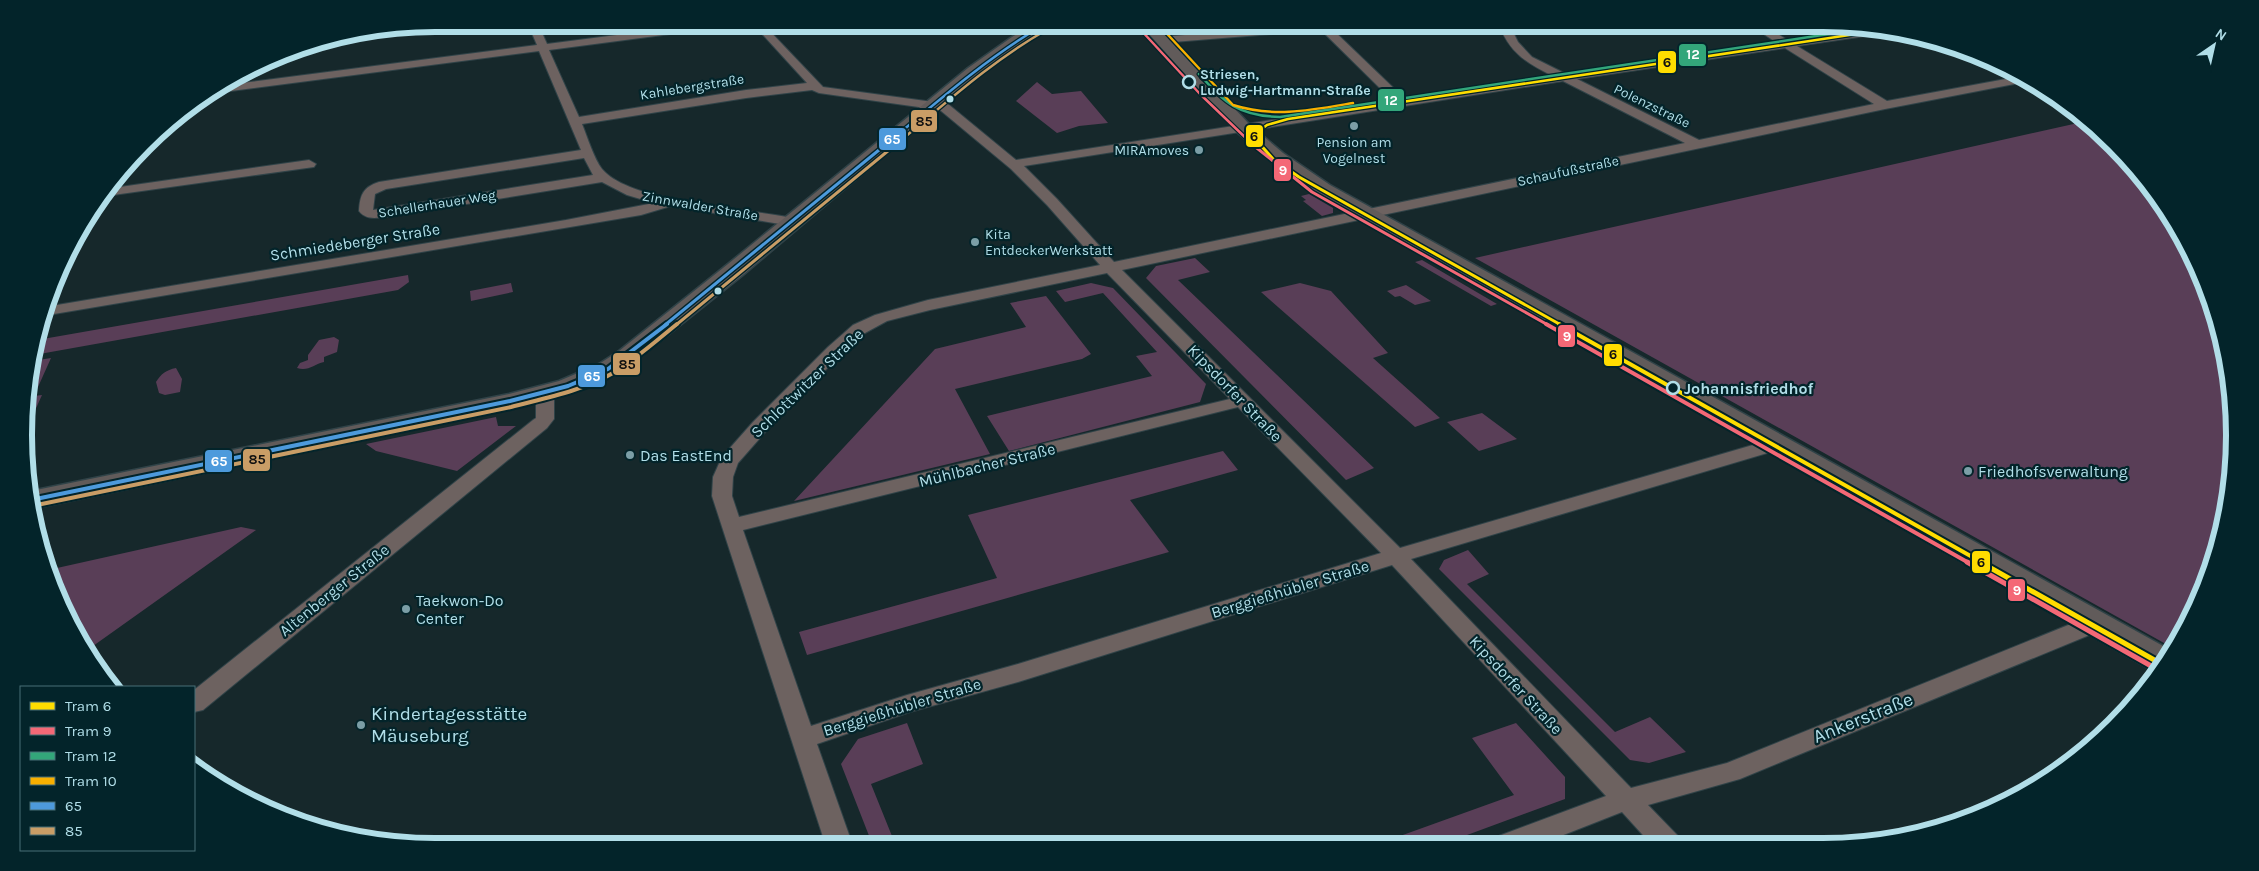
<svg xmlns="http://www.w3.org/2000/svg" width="2259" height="871" viewBox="0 0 2259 871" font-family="Karla,sans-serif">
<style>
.green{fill:#593e57}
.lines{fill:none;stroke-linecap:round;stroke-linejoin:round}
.street-casing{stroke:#304348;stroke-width:2}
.secondary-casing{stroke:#304348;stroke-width:3}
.street{fill:#6d6260;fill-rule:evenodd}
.secondary{fill:#615b5a;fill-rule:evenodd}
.bus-1-far2-casing{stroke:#03242a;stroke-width:5}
.bus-1-far1-casing{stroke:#03242a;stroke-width:6}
.bus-1-casing{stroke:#03242a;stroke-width:8}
.bus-2-far2-casing{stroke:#03242a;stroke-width:5}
.bus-2-far1-casing{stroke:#03242a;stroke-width:6}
.bus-2-casing{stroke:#03242a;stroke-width:8}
.bus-1-far2{stroke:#4d9adc;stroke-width:2.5}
.bus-1-far1{stroke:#4d9adc;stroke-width:3}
.bus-1{stroke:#4d9adc;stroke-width:4}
.bus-2-far2{stroke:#c99d66;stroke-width:2.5}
.bus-2-far1{stroke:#c99d66;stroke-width:3}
.bus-2{stroke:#c99d66;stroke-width:4}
.tram-1-far3-casing{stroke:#03242a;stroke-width:5}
.tram-1-far2-casing{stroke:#03242a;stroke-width:6}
.tram-1-far1-casing{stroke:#03242a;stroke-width:8}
.tram-1-casing{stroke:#03242a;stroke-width:9}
.tram-2-far3-casing{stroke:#03242a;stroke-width:5}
.tram-2-far2-casing{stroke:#03242a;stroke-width:6}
.tram-2-far1-casing{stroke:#03242a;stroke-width:8}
.tram-2-casing{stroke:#03242a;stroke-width:9}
.tram-3-casing{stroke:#03242a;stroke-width:5}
.tram-4-casing{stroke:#03242a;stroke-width:5}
.tram-1-far3{stroke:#fd0;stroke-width:2.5}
.tram-1-far2{stroke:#fd0;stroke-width:3}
.tram-1-far1{stroke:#fd0;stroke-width:4}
.tram-1{stroke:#fd0;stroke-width:5}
.tram-2-far3{stroke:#f46876;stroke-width:2.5}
.tram-2-far2{stroke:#f46876;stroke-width:3}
.tram-2-far1{stroke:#f46876;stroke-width:4}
.tram-2{stroke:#f46876;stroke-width:5}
.tram-3{stroke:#33a67a;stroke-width:2.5}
.tram-4{stroke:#f9b000;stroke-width:2.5}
.stop-dot{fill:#03242a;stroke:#b1dee8;stroke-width:2.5}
.bus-dot{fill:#b1dee8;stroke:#03242a;stroke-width:2}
.poi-dot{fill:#7b9ea6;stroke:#03242a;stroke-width:2}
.labels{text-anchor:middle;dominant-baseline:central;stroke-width:4.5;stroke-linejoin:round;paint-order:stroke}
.far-stop-label{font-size:14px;font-weight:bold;fill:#b1dee8;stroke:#03242a;text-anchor:start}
.far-street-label{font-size:14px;fill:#b1dee8;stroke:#03242a}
.far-poi-label{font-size:14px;fill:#b1dee8;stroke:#03242a}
.street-label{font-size:16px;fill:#b1dee8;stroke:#03242a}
.stop-label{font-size:16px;font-weight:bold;fill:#b1dee8;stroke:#03242a;text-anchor:start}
.poi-label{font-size:16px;fill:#b1dee8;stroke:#03242a;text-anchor:start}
.near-poi-label{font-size:19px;fill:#b1dee8;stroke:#03242a;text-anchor:start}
.near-street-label{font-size:19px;fill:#b1dee8;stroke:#03242a}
.rim{fill:none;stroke:#b1dee8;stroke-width:6}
.line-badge{stroke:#03242a;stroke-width:2}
.badge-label{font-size:14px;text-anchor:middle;font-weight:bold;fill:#fff}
.pale-badge-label{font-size:14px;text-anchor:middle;font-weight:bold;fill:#111}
</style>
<rect width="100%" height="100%" fill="#16282b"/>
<path class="green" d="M 1037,82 L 1052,94 L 1081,91 L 1108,123 L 1079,126 L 1057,133 L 1016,101 Z
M 2087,121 L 2133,164 L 2180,230 L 2213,303 L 2232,382 L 2234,463 L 2221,542 L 2173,648 L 1475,258 Z
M 1309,194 L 1333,208 L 1333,213 L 1322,216 L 1303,201 L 1306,200 L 1301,196 Z
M 1195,258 L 1210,272 L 1178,280 L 1374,468 L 1346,480 L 1146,278 L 1156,266 Z
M 1422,260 L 1497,304 L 1491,306 L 1415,262 Z
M 408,275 L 409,282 L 398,290 L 34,355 L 37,340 Z
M 511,283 L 513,292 L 471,301 L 470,291 Z
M 1091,283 L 1113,288 L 1206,384 L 1200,402 L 1009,451 L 987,416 L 1152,376 L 1136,356 L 1157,352 L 1103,293 L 1065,302 L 1056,291 Z
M 1300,283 L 1331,291 L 1388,353 L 1373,358 L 1440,418 L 1415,427 L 1261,292 Z
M 1406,285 L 1431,301 L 1415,305 L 1400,296 L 1395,297 L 1387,291 Z
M 1046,296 L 1091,354 L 1082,359 L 955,389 L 990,454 L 794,501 L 935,349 L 1026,327 L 1010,303 Z
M 334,337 L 339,340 L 337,352 L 324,357 L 324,362 C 314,364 308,372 297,368 L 300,363 L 308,360 L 308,355 L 319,340 Z
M 51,358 L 34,396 L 42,395 L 29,424 L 27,381 L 32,361 Z
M 176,368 L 182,379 L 180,392 L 165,395 L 159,393 L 156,382 C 161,374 166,370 176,368 Z
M 1482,413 L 1517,439 L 1479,451 L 1447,422 Z
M 496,417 L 498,426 L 516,426 L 457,471 L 376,451 L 366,444 Z
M 1223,451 L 1238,470 L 1130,500 L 1169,552 L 807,655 L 799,632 L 997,578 L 968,515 Z
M 241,527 L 256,530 L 86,651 L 55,593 L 48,570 Z
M 1468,550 L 1489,574 L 1467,584 L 1615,732 L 1650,717 L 1686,752 L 1649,763 L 1630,760 L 1439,569 L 1444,560 Z
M 907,723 L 923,764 L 871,784 L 896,846 L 873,846 L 841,764 L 858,739 Z
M 1516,723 L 1565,777 L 1565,799 L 1440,845 L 1375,845 L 1514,795 L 1472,738 Z"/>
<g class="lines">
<defs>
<path id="street" d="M 528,24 L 538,24 L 547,44 L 702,24 L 729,24 L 724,27 L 549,50 L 579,117 L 746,90 L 807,83 L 753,24 L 763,24 L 823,87 L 948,104 L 1016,160 L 1393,101 L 1321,30 L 1161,43 L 1156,40 L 1161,37 L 1315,24 L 1365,24 L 1360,27 L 1332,29 L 1405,99 L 1553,76 C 1527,63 1509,53 1499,24 L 1509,24 L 1518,42 L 1532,57 L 1566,74 L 1777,43 L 1749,24 L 1761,24 L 1789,41 L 1868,30 L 1884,32 L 1879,34 L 1797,46 L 1887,101 L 2022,76 L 2030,81 L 1885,109 L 1122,270 L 1400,548 L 1770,440 L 1777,438 L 1784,440 L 1786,444 L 1784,448 L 1411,559 L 1631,788 L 1727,763 L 2088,617 L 2096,615 L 2104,617 L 2107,623 L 2104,629 L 1740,779 L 1648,805 L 1678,836 L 1681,844 L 1651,844 L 1622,812 L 1538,845 L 1493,845 L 1496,837 L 1606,796 L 1392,565 L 1018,682 L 910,712 L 817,744 L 853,846 L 826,846 L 712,496 L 713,477 L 722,457 L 753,422 L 828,347 L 853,325 L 875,315 L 928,300 L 1100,265 L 1047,205 L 1011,169 L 940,110 L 819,93 L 812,90 L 746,98 L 582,124 C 587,136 594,159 602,169 C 631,204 752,208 797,219 L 799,222 L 792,226 L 671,206 L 641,215 L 42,316 L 45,307 L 566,220 L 654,203 L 627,195 L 602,182 L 386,217 C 375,218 366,220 359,211 C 360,195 363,187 379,182 L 581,150 L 539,51 L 215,93 L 211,92 L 220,86 L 537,45 ZM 1785,48 L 1874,104 L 1699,140 L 1577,79 ZM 1563,81 L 1685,143 L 1114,262 L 1057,199 L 1024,166 ZM 584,158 L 593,175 L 373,210 L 375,194 L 386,189 ZM 1107,273 L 1230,399 L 739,517 L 732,496 L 733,477 L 738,463 L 767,430 L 840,355 L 865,333 L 887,321 L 930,310 ZM 1238,407 L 1381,553 L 1018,664 L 907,695 L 811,726 L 743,530 Z
M 309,160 L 316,164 L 314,167 L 106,196 L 113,188 Z
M 545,388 L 551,389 L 554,393 L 554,419 L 547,428 L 203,710 L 194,712 L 194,690 L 533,420 L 536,418 L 536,393 L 539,389 Z"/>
<path id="secondary" d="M 1035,24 L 1052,24 L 980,74 L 744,274 L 635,361 L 617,374 L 577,391 L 510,409 L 31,509 L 31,491 L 509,394 L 559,381 L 599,364 L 619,351 L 728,264 L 968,68 L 1012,37 Z
M 1140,24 L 1155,24 L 1249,124 L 1283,153 L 1330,185 L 2172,651 L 2166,664 L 2159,672 L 2155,672 L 1316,193 L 1271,161 L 1237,132 Z"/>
</defs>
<use href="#street" class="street-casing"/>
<use href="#secondary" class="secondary-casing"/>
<use href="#street" class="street"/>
<use href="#secondary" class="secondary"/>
<defs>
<path id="bus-1-far2" d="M 889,142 C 939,100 988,57 1045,24"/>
<path id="bus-1-far1" d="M 665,325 L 890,141"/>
<path id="bus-1" d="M 31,500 L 510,401 L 568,386 L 608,369 L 667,324"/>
<path id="bus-2-far2" d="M 899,142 C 947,102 993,60 1048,29"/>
<path id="bus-2-far1" d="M 676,325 L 900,141"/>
<path id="bus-2" d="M 32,506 L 511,407 C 545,398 582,391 613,373 C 636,359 656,341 677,324"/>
</defs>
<use href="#bus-1-far2" class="bus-1-far2-casing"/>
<use href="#bus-1-far1" class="bus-1-far1-casing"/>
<use href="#bus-1" class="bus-1-casing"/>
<use href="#bus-2-far2" class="bus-2-far2-casing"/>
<use href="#bus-2-far1" class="bus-2-far1-casing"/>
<use href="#bus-2" class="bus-2-casing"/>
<use href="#bus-1-far2" class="bus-1-far2"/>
<use href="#bus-1-far1" class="bus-1-far1"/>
<use href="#bus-1" class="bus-1"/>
<use href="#bus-2-far2" class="bus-2-far2"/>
<use href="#bus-2-far1" class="bus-2-far1"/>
<use href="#bus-2" class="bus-2"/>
<defs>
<path id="tram-1-far3" d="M 1258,142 L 1254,135 L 1267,125 L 1288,119 L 1876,31"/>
<path id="tram-1-far2" d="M 1257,141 L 1273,159 L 1299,177 L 1561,325"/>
<path id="tram-1-far1" d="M 1559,324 L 1983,563"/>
<path id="tram-1" d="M 1980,562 L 2165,666"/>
<path id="tram-2-far3" d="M 1139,28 L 1200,94 L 1250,142"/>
<path id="tram-2-far2" d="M 1248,141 L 1312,192 L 1548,325"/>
<path id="tram-2-far1" d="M 1546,324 L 1969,563"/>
<path id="tram-2" d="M 1967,562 L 2160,671"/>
<path id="tram-3" d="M 1199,74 C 1226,104 1239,116 1280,117 L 1862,29"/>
<path id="tram-4" d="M 1158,24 L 1233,105 C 1274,118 1312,110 1353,103"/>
</defs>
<use href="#tram-1-far3" class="tram-1-far3-casing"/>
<use href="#tram-1-far2" class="tram-1-far2-casing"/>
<use href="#tram-1-far1" class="tram-1-far1-casing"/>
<use href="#tram-1" class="tram-1-casing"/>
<use href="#tram-2-far3" class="tram-2-far3-casing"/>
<use href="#tram-2-far2" class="tram-2-far2-casing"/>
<use href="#tram-2-far1" class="tram-2-far1-casing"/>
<use href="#tram-2" class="tram-2-casing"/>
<use href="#tram-3" class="tram-3-casing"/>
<use href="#tram-4" class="tram-4-casing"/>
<use href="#tram-1-far3" class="tram-1-far3"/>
<use href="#tram-1-far2" class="tram-1-far2"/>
<use href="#tram-1-far1" class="tram-1-far1"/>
<use href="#tram-1" class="tram-1"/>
<use href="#tram-2-far3" class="tram-2-far3"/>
<use href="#tram-2-far2" class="tram-2-far2"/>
<use href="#tram-2-far1" class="tram-2-far1"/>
<use href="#tram-2" class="tram-2"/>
<use href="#tram-3" class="tram-3"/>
<use href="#tram-4" class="tram-4"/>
</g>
<g class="stop-dot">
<circle cx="1189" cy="82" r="6"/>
<circle cx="1673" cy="388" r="6"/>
</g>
<g class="bus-dot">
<circle cx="950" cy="99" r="4.5"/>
<circle cx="718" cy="291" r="4.5"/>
</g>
<g class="poi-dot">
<circle cx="1354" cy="126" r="5"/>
<circle cx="1199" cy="150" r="5"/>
<circle cx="975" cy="242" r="5"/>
<circle cx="630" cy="455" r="5"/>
<circle cx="1968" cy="471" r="5"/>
<circle cx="406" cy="609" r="5"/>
<circle cx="361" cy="725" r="5"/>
</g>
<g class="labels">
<g class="far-stop-label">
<text x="1200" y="74">Striesen,<tspan x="1200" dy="16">Ludwig-Hartmann-Straße</tspan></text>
</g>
<g class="far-street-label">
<text transform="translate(692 87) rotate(-9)">Kahlebergstraße</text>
<text transform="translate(1652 106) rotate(26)">Polenzstraße</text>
<text transform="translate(1568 171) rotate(-12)">Schaufußstraße</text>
<text transform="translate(437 204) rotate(-9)">Schellerhauer Weg</text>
<text transform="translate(700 206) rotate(10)">Zinnwalder Straße</text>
</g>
<g class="far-poi-label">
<text x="1354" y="142">Pension am<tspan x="1354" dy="16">Vogelnest</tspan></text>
<text x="1189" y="150" text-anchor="end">MIRAmoves</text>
<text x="985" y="234" text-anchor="start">Kita<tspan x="985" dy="16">EntdeckerWerkstatt</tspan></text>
</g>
<g class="street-label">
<text transform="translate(355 242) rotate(-9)">Schmiedeberger Straße</text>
<text transform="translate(807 383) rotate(-44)">Schlottwitzer Straße</text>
<text transform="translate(1235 393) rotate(46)">Kipsdorfer Straße</text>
<text transform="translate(987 465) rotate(-14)">Mühlbacher Straße</text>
<text transform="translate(1290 589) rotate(-17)">Berggießhübler Straße</text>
<text transform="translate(334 590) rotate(-39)">Altenberger Straße</text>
<text transform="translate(1516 685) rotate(47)">Kipsdorfer Straße</text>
<text transform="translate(902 707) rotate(-17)">Berggießhübler Straße</text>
</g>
<g class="stop-label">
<text x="1684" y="388">Johannisfriedhof</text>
</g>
<g class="poi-label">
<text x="640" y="455">Das EastEnd</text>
<text x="1978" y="471">Friedhofsverwaltung</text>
<text x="416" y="600">Taekwon-Do<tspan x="416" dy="18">Center</tspan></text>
</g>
<g class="near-poi-label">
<text x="371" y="714">Kindertagesstätte<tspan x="371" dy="22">Mäuseburg</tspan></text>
</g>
<g class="near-street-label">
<text transform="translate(1863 718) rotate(-22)">Ankerstraße</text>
</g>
</g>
<path d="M0 0H2259V871H0ZM435 32H1823A403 403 0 0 1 2226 435V435A403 403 0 0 1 1823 838H435A403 403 0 0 1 32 435V435A403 403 0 0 1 435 32Z" fill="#03242a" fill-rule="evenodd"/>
<path class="rim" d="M435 32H1823A403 403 0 0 1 2226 435V435A403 403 0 0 1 1823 838H435A403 403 0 0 1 32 435V435A403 403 0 0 1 435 32Z"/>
<g class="line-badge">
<rect x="1678" y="43" width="29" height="24" rx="5" fill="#33a67a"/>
<rect x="1657" y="50" width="20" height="24" rx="5" fill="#fd0"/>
<rect x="1377" y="88" width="28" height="24" rx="5" fill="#33a67a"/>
<rect x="910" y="109" width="28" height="24" rx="5" fill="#c99d66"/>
<rect x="1245" y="124" width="19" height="24" rx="5" fill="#fd0"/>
<rect x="878" y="127" width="29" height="24" rx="5" fill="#4d9adc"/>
<rect x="1273" y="158" width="19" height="24" rx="5" fill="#f46876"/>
<rect x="1557" y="324" width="19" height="24" rx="5" fill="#f46876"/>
<rect x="1603" y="343" width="20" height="24" rx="5" fill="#fd0"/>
<rect x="612" y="352" width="29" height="24" rx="5" fill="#c99d66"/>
<rect x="577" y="364" width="29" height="24" rx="5" fill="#4d9adc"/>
<rect x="242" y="448" width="29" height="24" rx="5" fill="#c99d66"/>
<rect x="204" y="449" width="29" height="24" rx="5" fill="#4d9adc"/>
<rect x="1971" y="550" width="20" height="24" rx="5" fill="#fd0"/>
<rect x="2007" y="578" width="19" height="24" rx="5" fill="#f46876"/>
</g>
<g class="badge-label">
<text x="1693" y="59">12</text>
<text x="1391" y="105">12</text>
<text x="892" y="144">65</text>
<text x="1283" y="175">9</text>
<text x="1567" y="341">9</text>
<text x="592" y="381">65</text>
<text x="219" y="466">65</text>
<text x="2017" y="595">9</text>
</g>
<g class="pale-badge-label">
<text x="1667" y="67">6</text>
<text x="924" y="126">85</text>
<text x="1254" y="141">6</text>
<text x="1613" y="359">6</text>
<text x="627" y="369">85</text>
<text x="257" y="464">85</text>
<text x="1981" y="567">6</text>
</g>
<rect x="20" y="686" width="175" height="165" fill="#03242a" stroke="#496e76"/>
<rect x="30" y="702" width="25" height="8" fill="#ffdd00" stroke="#496e76"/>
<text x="65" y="711" font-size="15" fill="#b1dee8">Tram 6</text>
<rect x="30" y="727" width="25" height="8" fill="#f46876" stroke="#496e76"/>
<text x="65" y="736" font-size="15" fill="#b1dee8">Tram 9</text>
<rect x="30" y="752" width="25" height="8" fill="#33a67a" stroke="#496e76"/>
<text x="65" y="761" font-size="15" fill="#b1dee8">Tram 12</text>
<rect x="30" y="777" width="25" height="8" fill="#f9b000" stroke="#496e76"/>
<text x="65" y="786" font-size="15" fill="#b1dee8">Tram 10</text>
<rect x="30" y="802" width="25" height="8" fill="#4d9adc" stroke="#496e76"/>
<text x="65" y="811" font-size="15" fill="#b1dee8">65</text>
<rect x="30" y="827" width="25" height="8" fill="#c99d66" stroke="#496e76"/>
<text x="65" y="836" font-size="15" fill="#b1dee8">85</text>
<g transform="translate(2214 45) rotate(34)" stroke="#03242a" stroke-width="4" paint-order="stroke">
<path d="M0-4L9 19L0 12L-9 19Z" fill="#b1dee8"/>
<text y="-8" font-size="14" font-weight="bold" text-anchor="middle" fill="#b1dee8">N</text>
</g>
</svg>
